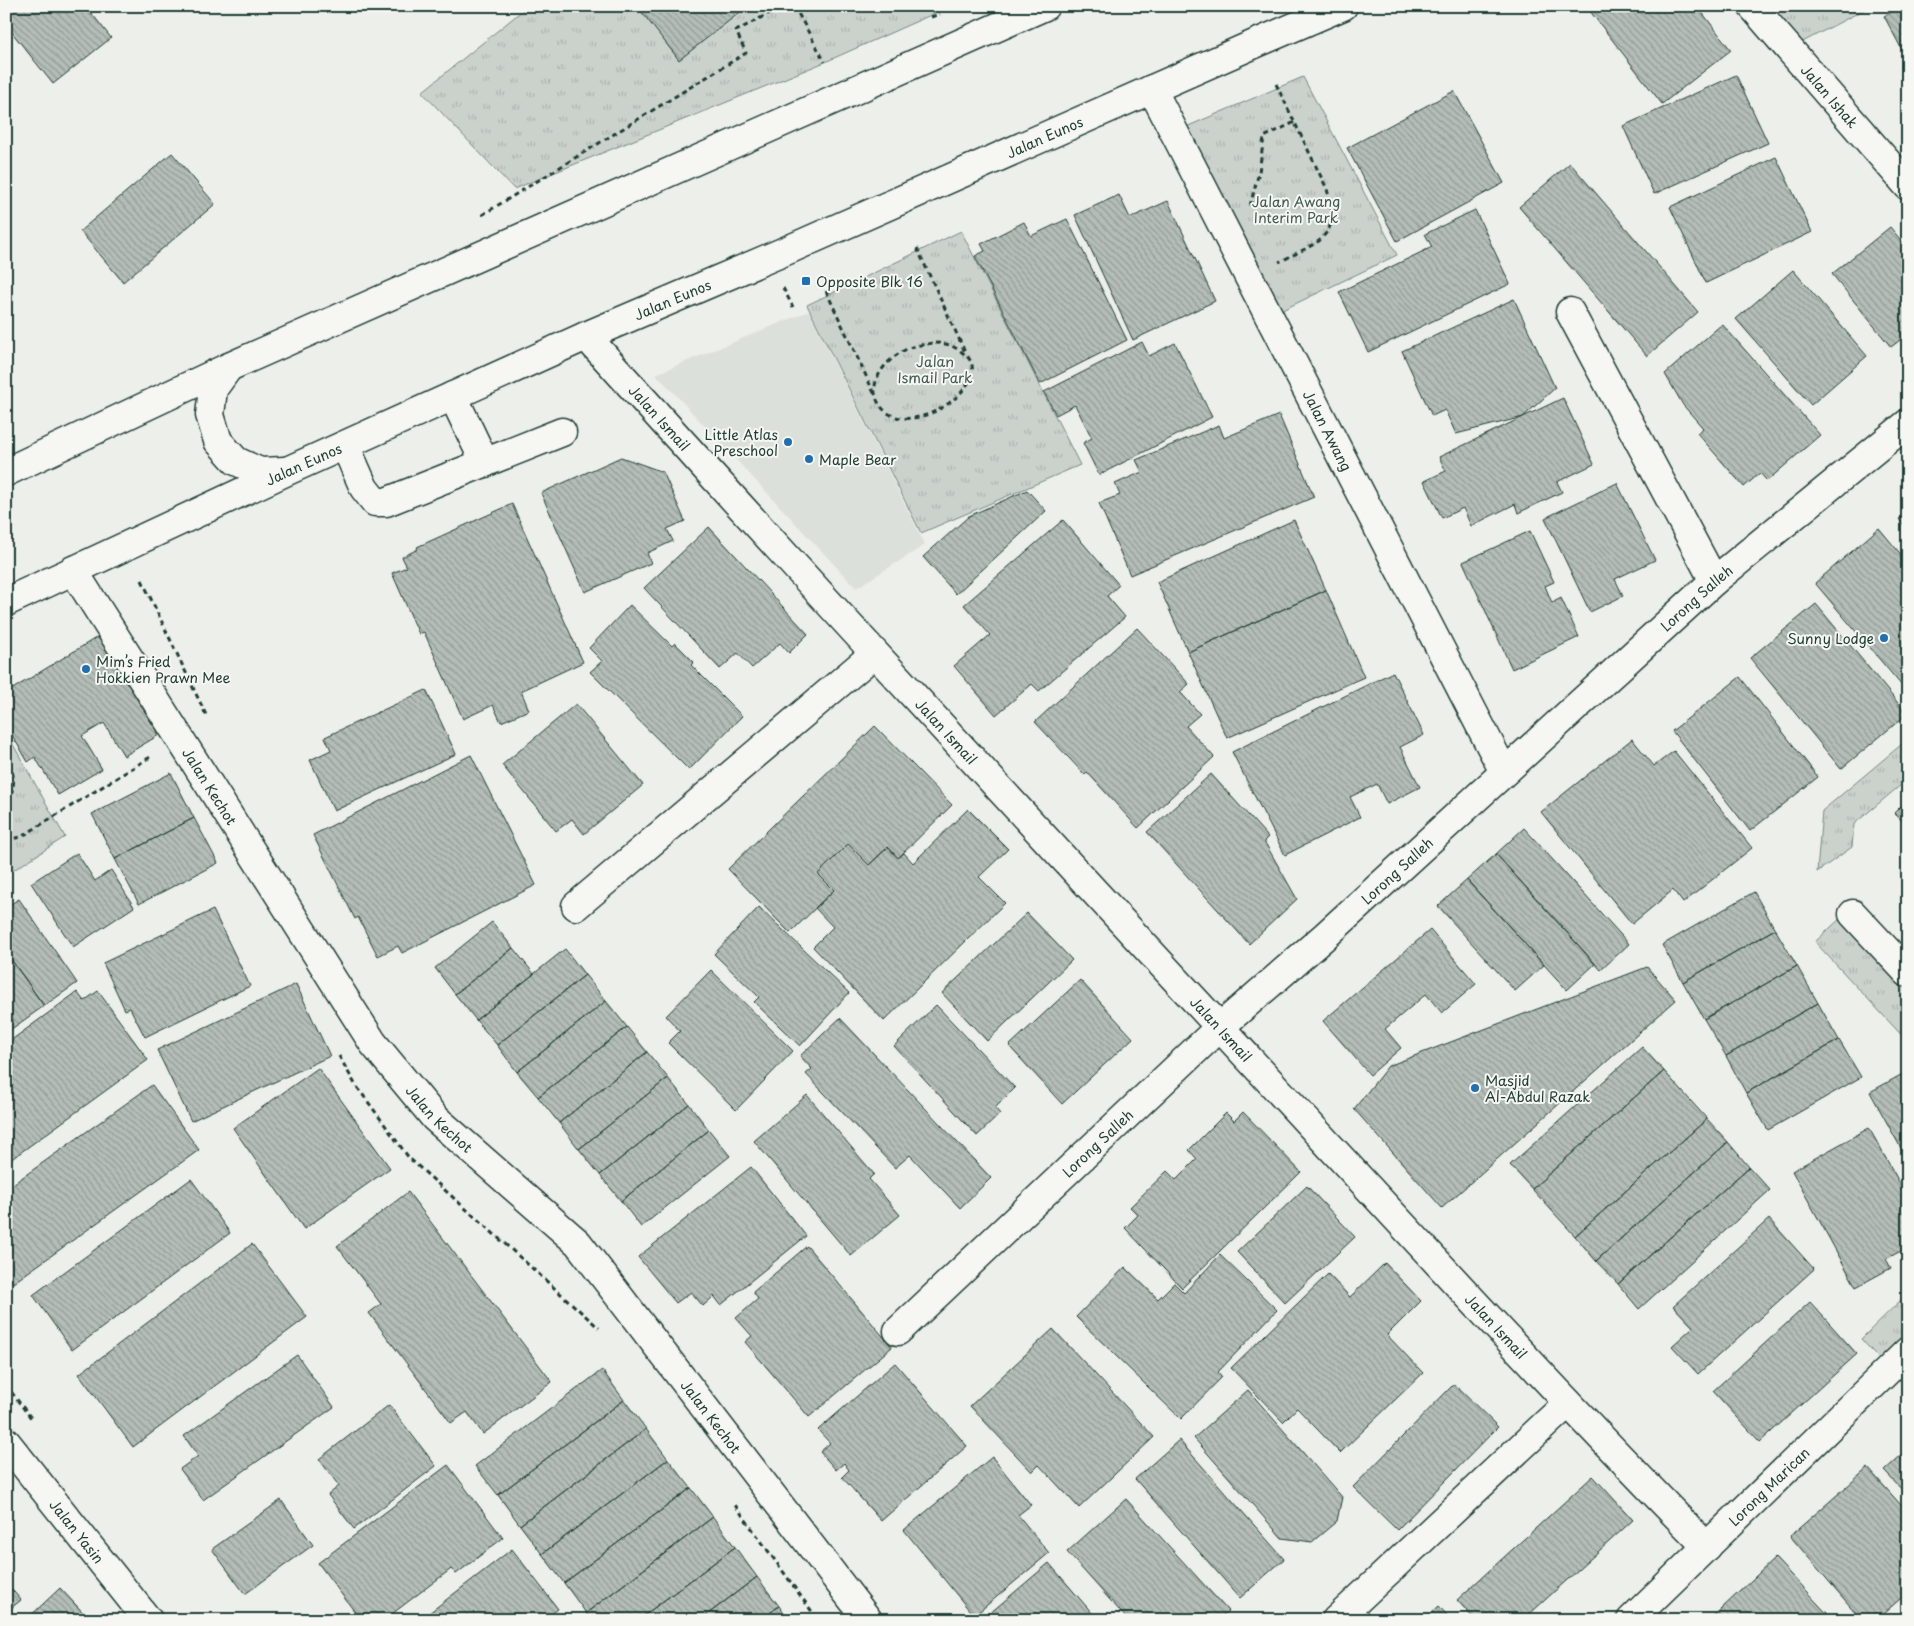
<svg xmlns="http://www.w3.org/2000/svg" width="1914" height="1626" viewBox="0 0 1914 1626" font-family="'Playpen Sans',sans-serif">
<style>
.built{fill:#dce0db}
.grass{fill:url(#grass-tufts);stroke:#758880}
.building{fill:url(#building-back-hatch);stroke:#1f3d34}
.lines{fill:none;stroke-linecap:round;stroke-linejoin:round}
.minor-casing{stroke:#1f3d34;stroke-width:31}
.highway-casing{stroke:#1f3d34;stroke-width:31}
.path{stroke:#1f3d34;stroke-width:3;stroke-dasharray:5 4;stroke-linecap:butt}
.minor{stroke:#f6f6f2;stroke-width:28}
.highway{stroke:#f6f6f2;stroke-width:28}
.poi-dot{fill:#1f6fb2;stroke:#f6f6f2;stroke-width:2}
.labels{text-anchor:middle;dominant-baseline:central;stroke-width:4;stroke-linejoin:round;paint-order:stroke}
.street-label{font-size:14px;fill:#1f3d34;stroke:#f6f6f2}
.park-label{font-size:14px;fill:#415b52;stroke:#f6f6f2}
.poi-label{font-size:14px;fill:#1f3d34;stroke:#f6f6f2;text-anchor:start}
</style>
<defs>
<pattern id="grass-tufts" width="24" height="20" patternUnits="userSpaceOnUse" patternTransform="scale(1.25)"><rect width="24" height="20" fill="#cbd2cc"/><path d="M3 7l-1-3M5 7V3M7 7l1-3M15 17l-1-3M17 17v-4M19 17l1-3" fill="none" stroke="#aeb5b0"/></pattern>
<pattern id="building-back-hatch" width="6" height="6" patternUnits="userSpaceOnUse" patternTransform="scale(1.25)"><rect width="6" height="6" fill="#b4bdb8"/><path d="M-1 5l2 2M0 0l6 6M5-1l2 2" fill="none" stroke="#929b96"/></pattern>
</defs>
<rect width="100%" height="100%" fill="#edefea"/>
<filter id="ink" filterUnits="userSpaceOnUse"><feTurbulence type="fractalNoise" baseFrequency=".02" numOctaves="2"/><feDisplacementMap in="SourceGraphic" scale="10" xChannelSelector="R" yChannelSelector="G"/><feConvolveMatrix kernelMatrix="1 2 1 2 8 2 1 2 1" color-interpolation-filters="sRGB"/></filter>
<g filter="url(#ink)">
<path class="built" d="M 809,311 L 925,545 L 856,588 L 656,374 Z"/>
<path class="grass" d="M 528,6 L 951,6 L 825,62 L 514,189 L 422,92 Z
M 1758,6 L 1871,6 L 1793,47 Z
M 1303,77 L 1397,255 L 1274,314 L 1179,130 Z
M 961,231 L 1080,465 L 921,533 L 807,305 Z
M 6,732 L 65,837 L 6,875 Z
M 1908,739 L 1908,779 L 1854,824 L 1852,847 L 1817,872 L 1822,811 Z
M 1843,916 L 1908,985 L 1908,1042 L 1815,942 Z
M 1908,1293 L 1908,1343 L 1885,1365 L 1861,1339 Z"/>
<path class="building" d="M 6,6 L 86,6 L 111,38 L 53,84 L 6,25 Z
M 637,6 L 748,6 L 679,60 Z
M 1586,6 L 1697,6 L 1731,50 L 1662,104 Z
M 1903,6 L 1908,6 L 1908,61 L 1884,16 Z
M 1736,75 L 1768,143 L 1654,194 L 1623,126 Z
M 1454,91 L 1504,183 L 1397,241 L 1347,148 Z
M 172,153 L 215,204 L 123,282 L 80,231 Z
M 1776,157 L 1812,232 L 1706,283 L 1670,207 Z
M 1570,163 L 1698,312 L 1647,356 L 1519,207 Z
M 1119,195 L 1130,218 L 1168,201 L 1215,301 L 1133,340 L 1075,215 Z
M 1475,210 L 1510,284 L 1368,352 L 1339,292 L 1432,247 L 1425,234 Z
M 1067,219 L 1127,340 L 1040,384 L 975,256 L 985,251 L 981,244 L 1024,222 L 1031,236 Z
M 1890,227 L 1908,249 L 1908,334 L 1891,347 L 1832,274 Z
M 1793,270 L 1867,356 L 1811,405 L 1736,319 Z
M 1514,299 L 1555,388 L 1523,417 L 1456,434 L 1445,410 L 1432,416 L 1402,351 Z
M 1722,324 L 1820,435 L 1767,481 L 1760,473 L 1744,487 L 1697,433 L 1703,428 L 1683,405 L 1665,374 Z
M 1142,342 L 1149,356 L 1175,343 L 1212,417 L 1099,475 L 1083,443 L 1092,438 L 1075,405 L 1056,415 L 1044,392 Z
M 1563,398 L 1594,464 L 1557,482 L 1562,492 L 1518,513 L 1515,504 L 1471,526 L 1463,508 L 1442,518 L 1424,481 L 1446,471 L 1439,457 Z
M 1279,415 L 1314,497 L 1130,575 L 1099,503 L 1120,495 L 1115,484 L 1142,472 L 1136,460 L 1219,425 L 1224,438 Z
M 621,457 L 663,472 L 685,521 L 667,529 L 673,541 L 647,553 L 651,563 L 585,592 L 541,493 Z
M 1617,483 L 1655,560 L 1615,579 L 1623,596 L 1590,612 L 1545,518 Z
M 1027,490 L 1046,511 L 956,594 L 923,557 L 969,516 Z
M 512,504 L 583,662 L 521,691 L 529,710 L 501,722 L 493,705 L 463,719 L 424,632 L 419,634 L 392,573 L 407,567 L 402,557 L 418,549 L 417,547 Z
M 1908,512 L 1908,531 L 1899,519 Z
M 1063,520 L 1119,585 L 1107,596 L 1125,617 L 1039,691 L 1032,684 L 996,715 L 954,666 L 990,635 L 964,605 Z
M 1294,520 L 1326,590 L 1188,652 L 1157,582 Z
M 709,527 L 808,634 L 789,653 L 780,643 L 752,668 L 738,653 L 720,669 L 644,588 Z
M 1879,528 L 1908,563 L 1908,693 L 1815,583 Z
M 1530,531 L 1554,582 L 1545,586 L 1552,603 L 1561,598 L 1579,637 L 1512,669 L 1463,562 Z
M 1326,590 L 1364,677 L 1227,738 L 1188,652 Z
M 1816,604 L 1907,714 L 1841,769 L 1750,658 Z
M 630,605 L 672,646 L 675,643 L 694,662 L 691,665 L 742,716 L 689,770 L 590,672 L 602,661 L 589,648 Z
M 1137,628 L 1189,684 L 1180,692 L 1200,714 L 1186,726 L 1214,757 L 1138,828 L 1087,772 L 1085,775 L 1035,722 Z
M 99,636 L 159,735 L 124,756 L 104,723 L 82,736 L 102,769 L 58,795 L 35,757 L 28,762 L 6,725 L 6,693 Z
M 1393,672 L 1424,735 L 1400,747 L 1420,787 L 1387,804 L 1377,784 L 1350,797 L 1360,817 L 1285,855 L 1232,752 Z
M 1740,677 L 1818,777 L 1750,831 L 1672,731 Z
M 426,690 L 456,754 L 334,811 L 310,760 L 331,750 L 325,737 Z
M 576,704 L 643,785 L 584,834 L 572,819 L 556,831 L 502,765 Z
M 875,726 L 952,805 L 898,858 L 888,847 L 869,865 L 848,844 L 818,874 L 834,890 L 790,933 L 728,869 Z
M 1632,739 L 1654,766 L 1674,751 L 1752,848 L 1683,903 L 1673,890 L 1632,924 L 1541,812 Z
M 471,755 L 536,885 L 402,953 L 398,946 L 378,956 L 358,917 L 355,919 L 313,835 Z
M 171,773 L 194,818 L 115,859 L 92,814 Z
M 1211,774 L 1268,837 L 1264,841 L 1297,899 L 1249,944 L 1147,832 Z
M 1908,799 L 1908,826 L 1894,813 Z
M 968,809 L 1008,849 L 979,877 L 1005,903 L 884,1021 L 813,947 L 833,927 L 815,908 L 834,890 L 818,874 L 848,844 L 869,865 L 888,847 L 898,858 L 904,853 L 913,863 Z
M 194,818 L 218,863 L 139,904 L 115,859 Z
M 1524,828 L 1629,944 L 1601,970 L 1496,854 Z
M 77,853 L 95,881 L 111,870 L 134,907 L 73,947 L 31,883 Z
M 1496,854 L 1595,964 L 1567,990 L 1467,880 Z
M 1467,880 L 1544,965 L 1515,991 L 1438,906 Z
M 1754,892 L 1775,929 L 1683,982 L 1662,945 Z
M 19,899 L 77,983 L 44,1006 L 6,952 L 6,907 Z
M 759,907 L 849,993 L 800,1046 L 754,1002 L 759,997 L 714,954 Z
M 213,910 L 250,986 L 145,1037 L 130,1008 L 125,1010 L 103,963 Z
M 1027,913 L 1072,960 L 987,1041 L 942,993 Z
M 492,922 L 513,948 L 455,994 L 435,968 Z
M 1775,929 L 1797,966 L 1704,1019 L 1683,982 Z
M 1430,930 L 1476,984 L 1442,1013 L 1426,994 L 1385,1029 L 1401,1048 L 1370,1075 L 1323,1021 Z
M 513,948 L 534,974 L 476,1020 L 455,994 Z
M 565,949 L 585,975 L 497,1045 L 476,1020 Z
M 6,952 L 44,1006 L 10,1030 L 6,1024 Z
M 1797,966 L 1818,1003 L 1726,1056 L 1704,1019 Z
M 1647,967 L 1676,1000 L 1442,1208 L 1354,1109 L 1388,1066 Z
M 711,970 L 793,1051 L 736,1110 L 668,1043 L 680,1031 L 666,1016 Z
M 585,975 L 606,1001 L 517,1072 L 497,1045 Z
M 1080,980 L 1133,1038 L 1062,1104 L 1009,1046 Z
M 296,984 L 330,1056 L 191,1121 L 157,1050 Z
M 98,991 L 148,1060 L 6,1163 L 6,1044 L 77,992 L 84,1001 Z
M 606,1001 L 627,1027 L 538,1097 L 517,1072 Z
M 1818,1003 L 1839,1040 L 1746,1093 L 1726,1056 Z
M 936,1005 L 1015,1088 L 995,1108 L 1000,1114 L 977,1136 L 894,1046 Z
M 840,1018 L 991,1178 L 960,1208 L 910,1155 L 895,1168 L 806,1074 L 812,1069 L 800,1056 Z
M 627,1027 L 647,1052 L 559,1123 L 538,1097 Z
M 1839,1040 L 1861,1077 L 1768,1130 L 1746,1093 Z
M 1642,1047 L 1664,1071 L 1532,1189 L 1510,1165 Z
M 647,1052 L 668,1078 L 579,1149 L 559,1123 Z
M 318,1068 L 390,1168 L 304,1229 L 233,1128 Z
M 1664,1071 L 1707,1119 L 1575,1236 L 1532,1189 Z
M 1908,1071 L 1908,1161 L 1870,1092 Z
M 668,1078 L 689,1104 L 600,1175 L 579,1149 Z
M 152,1085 L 199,1150 L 13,1283 L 6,1273 L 6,1189 Z
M 807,1095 L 874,1174 L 869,1179 L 900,1215 L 851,1256 L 754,1141 Z
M 689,1104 L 709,1130 L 621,1201 L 600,1175 Z
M 1243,1112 L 1301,1172 L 1182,1288 L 1125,1228 L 1138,1215 L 1130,1207 L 1167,1171 L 1176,1180 L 1197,1159 L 1189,1150 L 1226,1113 L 1234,1121 Z
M 1707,1119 L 1728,1142 L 1596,1261 L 1575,1236 Z
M 1869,1128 L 1908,1198 L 1908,1247 L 1886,1259 L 1891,1268 L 1856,1287 L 1792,1171 Z
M 709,1130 L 730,1156 L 641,1227 L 621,1201 Z
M 1728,1142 L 1749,1167 L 1618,1284 L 1596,1261 Z
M 751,1167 L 806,1236 L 721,1305 L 714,1296 L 703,1306 L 691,1292 L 676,1303 L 638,1257 Z
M 1749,1167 L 1770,1190 L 1639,1309 L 1618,1284 Z
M 191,1179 L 230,1233 L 72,1350 L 33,1295 Z
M 1307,1186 L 1355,1237 L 1285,1303 L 1237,1252 Z
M 408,1192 L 552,1382 L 483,1434 L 467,1412 L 451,1423 L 369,1313 L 381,1304 L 337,1246 Z
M 1769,1219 L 1814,1269 L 1698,1374 L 1672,1346 L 1693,1327 L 1673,1306 Z
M 252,1244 L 307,1317 L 133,1447 L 79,1374 Z
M 807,1246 L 892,1347 L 809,1417 L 745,1342 L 752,1336 L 736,1318 L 758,1299 L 753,1292 Z
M 1220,1255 L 1277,1310 L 1218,1372 L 1222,1377 L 1181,1419 L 1076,1317 L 1125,1267 L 1158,1299 L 1174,1283 L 1184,1293 Z
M 1385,1263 L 1421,1301 L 1387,1335 L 1423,1373 L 1340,1453 L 1297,1408 L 1283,1422 L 1231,1368 L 1328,1274 L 1350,1297 Z
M 1810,1302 L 1857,1354 L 1760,1442 L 1713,1391 Z
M 1053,1329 L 1154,1437 L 1079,1508 L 1039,1465 L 1032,1472 L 970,1406 Z
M 297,1355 L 334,1407 L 203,1500 L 180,1469 L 198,1456 L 184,1436 Z
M 895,1363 L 967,1446 L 881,1521 L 842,1477 L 849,1470 L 844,1463 L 836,1470 L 820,1452 L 830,1443 L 818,1430 Z
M 602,1370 L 624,1400 L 498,1495 L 475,1466 Z
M 1454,1384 L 1498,1427 L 1397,1530 L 1353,1487 Z
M 1248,1390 L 1342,1497 L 1337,1521 L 1312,1542 L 1282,1538 L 1194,1438 Z
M 624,1400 L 646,1429 L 520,1525 L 498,1495 Z
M 389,1405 L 436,1466 L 354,1529 L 328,1495 L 339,1486 L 319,1459 Z
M 646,1429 L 668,1459 L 542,1554 L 520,1525 Z
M 1179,1440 L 1284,1559 L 1240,1598 L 1135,1479 Z
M 1908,1449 L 1908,1496 L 1884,1471 Z
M 992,1457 L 1031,1505 L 1018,1515 L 1049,1553 L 974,1616 L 904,1530 Z
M 668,1459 L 691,1488 L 564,1583 L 542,1554 Z
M 448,1465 L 503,1538 L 456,1574 L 451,1569 L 384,1620 L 361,1620 L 318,1563 Z
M 1868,1468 L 1908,1513 L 1908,1592 L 1876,1620 L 1862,1620 L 1790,1536 Z
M 1593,1476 L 1633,1520 L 1523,1620 L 1475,1620 L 1457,1600 Z
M 691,1488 L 713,1517 L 586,1613 L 564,1583 Z
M 1126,1499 L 1228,1611 L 1218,1620 L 1128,1620 L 1067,1552 Z
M 281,1500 L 313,1545 L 245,1594 L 212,1549 Z
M 713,1517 L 735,1547 L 638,1620 L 591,1620 L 586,1613 Z
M 735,1547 L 757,1577 L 700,1620 L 638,1620 Z
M 512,1549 L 558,1609 L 544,1620 L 420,1620 Z
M 1775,1558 L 1833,1620 L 1709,1620 L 1719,1611 Z
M 1049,1563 L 1098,1620 L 994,1620 L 989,1614 Z
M 757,1577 L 779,1606 L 761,1620 L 700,1620 Z
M 6,1583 L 21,1600 L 6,1612 Z
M 60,1588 L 90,1620 L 26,1620 Z
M 779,1606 L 789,1620 L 761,1620 Z
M 1439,1606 L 1451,1620 L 1424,1620 Z"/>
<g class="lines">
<defs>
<g id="minor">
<path id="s1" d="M 1752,6 L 1908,186"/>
<path id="s2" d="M 1152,89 L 1504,772"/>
<path d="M 1570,312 L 1714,581"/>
<path id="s3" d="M 586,336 C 806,580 1030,822 1253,1063 C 1403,1225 1552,1389 1707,1547"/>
<path d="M 453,396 L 485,463"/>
<path d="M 345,445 L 364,488 L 375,502 L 386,502 L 562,432"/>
<path id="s4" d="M 73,570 L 373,1043 L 435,1118 L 578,1243 L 868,1620"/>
<path d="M 576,906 L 874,654"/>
<path d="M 1853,914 L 1908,973"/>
<path id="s5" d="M 898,1331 L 1220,1027 L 1325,936 L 1714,581 L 1908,423"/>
<path id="s6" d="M 6,1442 L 148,1620"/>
<path d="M 1336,1620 L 1568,1403"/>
<path id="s7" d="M 1631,1620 L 1908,1351"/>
</g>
<g id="highway">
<path d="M 229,367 L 213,389 L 210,415 L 218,441 L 236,461 L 260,472 L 285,471"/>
<path d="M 6,472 L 229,367 L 1045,6"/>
<path id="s8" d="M 6,602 L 287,471 L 586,336 L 790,249 L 1259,42 L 1343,6"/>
</g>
</defs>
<use href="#minor" class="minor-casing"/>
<use href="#highway" class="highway-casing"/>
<path class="path" d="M 794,6 L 825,62
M 1810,6 L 1829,10 L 1850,6
M 931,17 L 940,14
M 1276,84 L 1327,189 L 1332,209 L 1331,223 L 1328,231 L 1319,241 L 1307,248 L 1279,262
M 1250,206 L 1259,172 L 1264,137 L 1295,122
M 482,215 L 746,53 L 736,31 L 783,6
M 917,248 L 966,354
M 783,288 L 793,307
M 826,291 L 875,395
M 935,343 C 947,343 954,346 963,353 C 1003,380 904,450 878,402 C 866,380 890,356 909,348 C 917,345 926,344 935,343 Z
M 142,580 L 206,715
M 6,755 C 15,775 17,785 6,804
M 6,840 L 21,837 L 152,756
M 339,1056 L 355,1084 L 409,1158 L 599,1328
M 6,1385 L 31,1418
M 735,1505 L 818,1620"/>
<use href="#minor" class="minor"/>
<use href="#highway" class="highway"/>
</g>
</g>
<g class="poi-dot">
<rect x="801" y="276" width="10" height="10" rx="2.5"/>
<circle cx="788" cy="442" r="5"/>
<circle cx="809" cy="459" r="5"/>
<circle cx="1884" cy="638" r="5"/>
<circle cx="86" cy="669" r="5"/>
<circle cx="1475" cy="1088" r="5"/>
</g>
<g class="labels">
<g class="street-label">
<text stroke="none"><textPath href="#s1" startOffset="119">Jalan Ishak</textPath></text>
<text stroke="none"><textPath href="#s8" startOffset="1138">Jalan Eunos</textPath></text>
<text stroke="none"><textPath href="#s8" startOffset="732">Jalan Eunos</textPath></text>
<text stroke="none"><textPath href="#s3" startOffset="110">Jalan Ismail</textPath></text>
<text stroke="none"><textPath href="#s2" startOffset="384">Jalan Awang</textPath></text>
<text stroke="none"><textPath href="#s8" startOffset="328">Jalan Eunos</textPath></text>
<text stroke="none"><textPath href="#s5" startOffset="1084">Lorong Salleh</textPath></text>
<text stroke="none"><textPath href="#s3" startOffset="535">Jalan Ismail</textPath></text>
<text stroke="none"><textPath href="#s4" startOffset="256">Jalan Kechot</textPath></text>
<text stroke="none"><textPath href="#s5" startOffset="679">Lorong Salleh</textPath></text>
<text stroke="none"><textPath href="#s3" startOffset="940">Jalan Ismail</textPath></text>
<text stroke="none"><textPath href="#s4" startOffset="661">Jalan Kechot</textPath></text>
<text stroke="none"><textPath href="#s5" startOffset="274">Lorong Salleh</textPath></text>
<text stroke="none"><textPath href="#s3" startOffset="1345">Jalan Ismail</textPath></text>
<text stroke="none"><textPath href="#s4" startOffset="1066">Jalan Kechot</textPath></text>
<text stroke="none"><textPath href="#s7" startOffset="192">Lorong Marican</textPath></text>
<text stroke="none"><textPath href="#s6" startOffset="114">Jalan Yasin</textPath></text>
</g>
<g class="park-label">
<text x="1296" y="201">Jalan Awang<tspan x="1296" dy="16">Interim Park</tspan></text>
<text x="935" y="361">Jalan<tspan x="935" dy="16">Ismail Park</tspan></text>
</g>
<g class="poi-label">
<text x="816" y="281">Opposite Blk 16</text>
<text x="778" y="434" text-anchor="end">Little Atlas<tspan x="778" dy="16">Preschool</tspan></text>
<text x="819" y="459">Maple Bear</text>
<text x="1874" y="638" text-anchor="end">Sunny Lodge</text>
<text x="96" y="661">Mim’s Fried<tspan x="96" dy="16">Hokkien Prawn Mee</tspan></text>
<text x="1485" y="1080">Masjid<tspan x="1485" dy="16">Al-Abdul Razak</tspan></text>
</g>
</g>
<rect width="1914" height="1626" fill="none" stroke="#f6f6f2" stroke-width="25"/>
<rect x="12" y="12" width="1889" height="1601" fill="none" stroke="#1f3d34" stroke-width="2" filter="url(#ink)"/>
</svg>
